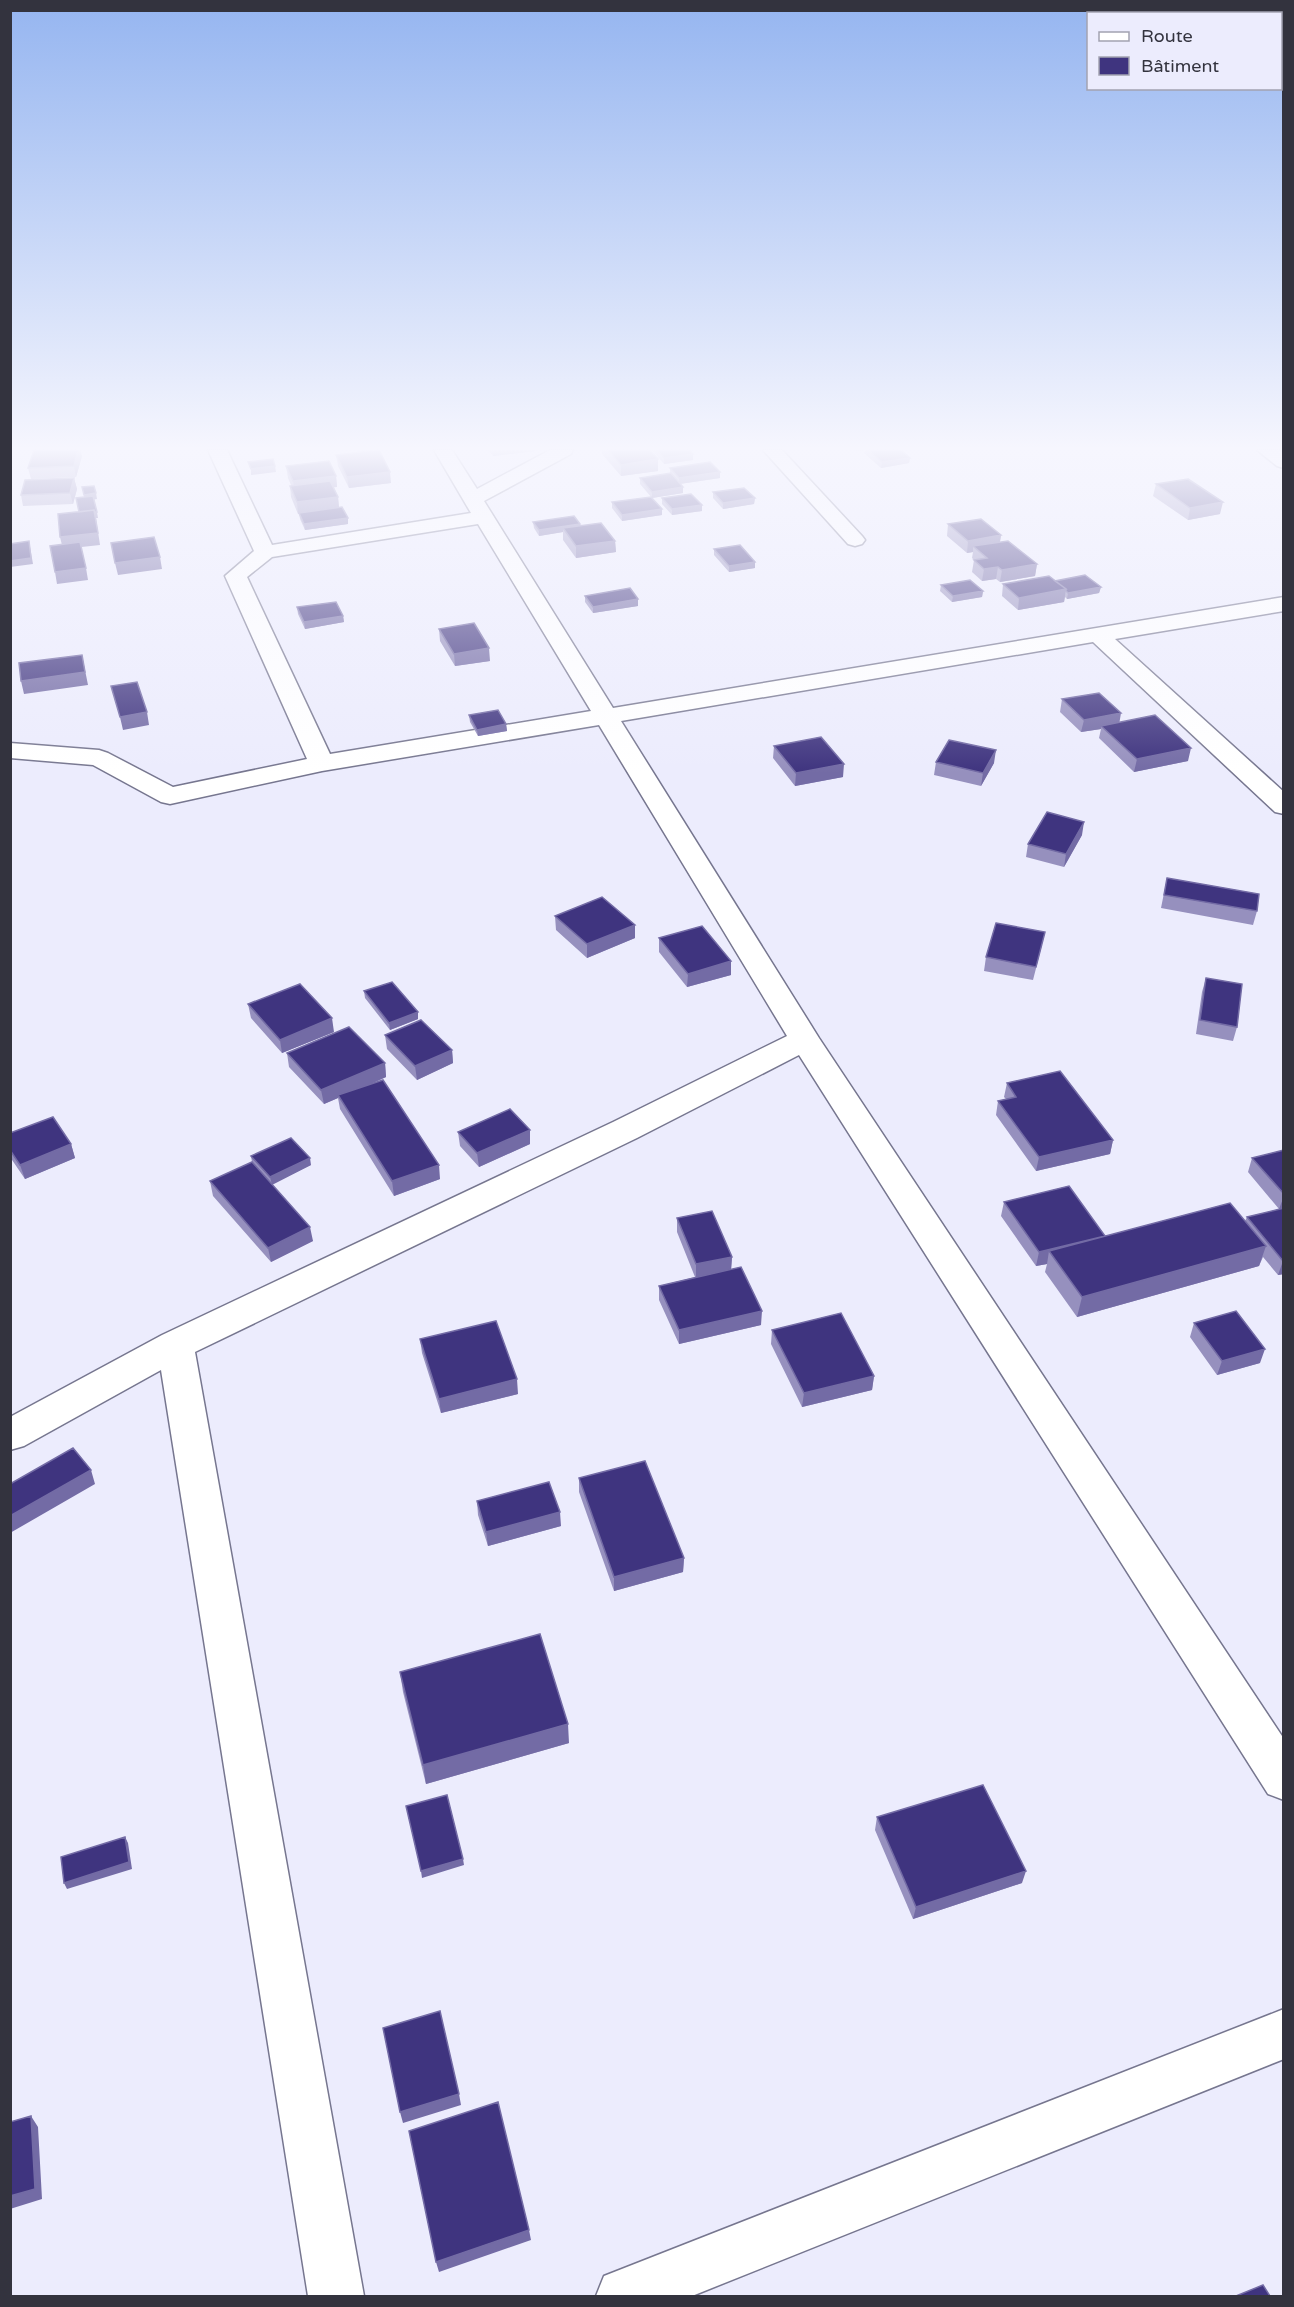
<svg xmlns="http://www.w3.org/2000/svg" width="1294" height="2307" font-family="'Varela Round',sans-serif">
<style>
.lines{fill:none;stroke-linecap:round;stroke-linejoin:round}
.minor-casing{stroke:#76768f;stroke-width:3}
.minor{fill:#fff;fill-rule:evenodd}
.wall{fill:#9690be}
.shaded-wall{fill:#736ba5}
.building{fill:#3f347f;stroke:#736ba5;stroke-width:1.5}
</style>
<rect width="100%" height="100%" fill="#ececfd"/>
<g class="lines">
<defs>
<path id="minor" d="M208 450H227L272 545 471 513 434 450H452L477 489 550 450H573L571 454 484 501 613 708 1284 597V611L1115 639 1284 792V814L1275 812 1093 642 621 721 819 1038 1284 1739V1800L1268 1794 799 1055 637 1138 195 1352 364 2296H308L161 1370 24 1446 10 1450V1417L162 1335 613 1122 787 1036 599 725 322 771 170 804 161 802 93 765 10 758V743L99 750 108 753 173 787 307 759 225 576 254 551ZM478 524 591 711 330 754 247 577 272 557Z
M763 450H782L862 536 865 540 862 544 855 546 848 544Z
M1257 450H1279L1284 453V468L1277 466Z
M1284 2009V2059L692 2296H596L604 2276Z"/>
</defs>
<use href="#minor" class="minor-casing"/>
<use href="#minor" class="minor"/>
</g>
<path class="wall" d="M488 450H535V451L493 456Z
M602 450H650L658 459V471L621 476 602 454Z
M652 450H689L693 454V460L664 464Z
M856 450H901L910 458 909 463 881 468 864 453 865 450 857 451Z
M336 455 391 483 349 488 338 466Z
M82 456 76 477 31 479 28 468Z
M286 466 336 476 337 487H334L338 497 339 508 348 518V524L305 530 300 519 299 513 298 514 291 497 290 486 291 485 288 478Z
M670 468 720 478 680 484 683 487V493L652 498 640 484V478L670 473Z
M74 478 77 489 73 504 23 506 21 495Z
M1156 484 1220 514 1188 520 1153 496Z
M713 492 755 498 754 504 723 509 713 498Z
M662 498 702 511 672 515 662 504Z
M612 502 662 515 622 521 612 508Z
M533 522 580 526 615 541 616 552 576 558 563 540V532L539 536 534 528Z
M948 524 1001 535 1000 542 1037 564 1035 576 1000 582 996 579 982 581 972 572 974 560 972 558 973 552 967 553 947 536Z
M714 549 755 562V568L729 572 714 555Z
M1055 581 1101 587 1099 593 1067 599 1065 597 1064 602 1018 610 1002 596 1003 584Z
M941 585 983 591 982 597 952 602 940 591Z
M585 596 638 599V606L593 613 585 602Z
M297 607 343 616 344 622 305 629 298 614Z
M439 629 490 661 455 666 440 641Z
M1062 699 1119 722 1188 761 1134 772 1099 738 1101 729 1081 732 1060 712Z
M469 715 506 724 507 731 478 736 470 722Z
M774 746 843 777 795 786 773 758Z
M936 762 994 763 981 786 934 775Z
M1082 835 1064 867 1026 857 1028 844Z
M1167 878 1257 911 1253 925 1161 908Z
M555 916 635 938 587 958 556 930Z
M659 938 731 961V975L687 987 659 952Z
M1042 945 1033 980 984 971 986 957Z
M1206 978 1237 1027 1233 1041 1196 1034 1202 992Z
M364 991 418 1012V1019L390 1030 365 998Z
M248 1004 334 1032 282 1053 251 1018Z
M385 1035 452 1050 453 1063 417 1080 387 1049Z
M287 1053 385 1063 386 1077 369 1085 440 1179 394 1196 340 1109 338 1098 324 1104 289 1067Z
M1007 1083 1113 1140 1110 1154 1036 1171 996 1115 998 1101 1006 1099 1004 1097Z
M458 1132 530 1144 479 1167 460 1146Z
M10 1133 71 1144 75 1158 25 1179 10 1157Z
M1284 1150V1274L1278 1275 1263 1257 1259 1266 1077 1317 1045 1272 1047 1264 1036 1266 1001 1216 1004 1202 1105 1236 1245 1221 1247 1217 1279 1209 1248 1172 1252 1158Z
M251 1156 311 1165 272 1184 313 1241 271 1262 213 1196 210 1181 252 1162Z
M677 1218 732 1257 731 1269 761 1325 679 1344 659 1300V1286L695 1277 677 1232Z
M1194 1323 1260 1363 1217 1375 1190 1337Z
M772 1330 874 1376 872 1390 802 1407 771 1344Z
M420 1339 518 1394 441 1413 422 1353Z
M579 1478 684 1558 683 1572 614 1591 579 1492Z
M477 1501 561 1526 488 1546 478 1515Z
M400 1672 569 1743 426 1784 403 1692Z
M877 1817 1022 1883 913 1919 875 1830Z"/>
<path class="shaded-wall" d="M78 450H80L82 456 76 477 74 466Z
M493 450H535V451L493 456Z
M693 454V460L664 464V458Z
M910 458 909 463 881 468 882 462Z
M658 459V471L621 476V465Z
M275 466 276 472 251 475V469Z
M390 472 391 483 349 488 347 477Z
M720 472V478L679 484V478Z
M336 476 337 487 295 492 293 481Z
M74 478 77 489 73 504 70 493Z
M683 487V493L652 498V492Z
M96 493 97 499 85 501 84 495Z
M338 497 339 508 298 514 297 502Z
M755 498 754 504 723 509V503Z
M1223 502 1220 514 1188 520 1190 508Z
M702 505V511L672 515V509Z
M662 509V515L622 521V515Z
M97 512 98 518H96L100 545 63 549 60 537 79 514Z
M348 518V524L305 530 304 524Z
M580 524V530L563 528V532L539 536V530Z
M1001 535 999 547 973 546V552L967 553 968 541Z
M29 541 33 564 10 567V561Z
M615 541 616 552 576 558V546Z
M160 557 162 569 118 575 115 563Z
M755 562V568L729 572V566Z
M1037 564 1035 576 1000 582 1002 570Z
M998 567 996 579 982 581 984 569Z
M86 568 88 580 57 584 55 572Z
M1101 587 1099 593 1067 599 1068 593Z
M1066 589 1064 602 1018 610 1019 598Z
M983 591 982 597 952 602 953 596Z
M638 599V606L593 613V607Z
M343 616 344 622 305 629 304 622Z
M489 648 490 661 455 666 454 654Z
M82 655 88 685 24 694 21 681Z
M147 712 149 725 123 730 120 717Z
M1121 713 1119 725 1101 726V729L1081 732 1084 720Z
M506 724 507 731 478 736 477 730Z
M1191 748 1188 761 1134 772 1137 759Z
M996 750 994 763 981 786 983 773Z
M844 764 843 777 795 786 796 773Z
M1084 822 1082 835 1064 867 1066 854Z
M635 925V938L587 958V944Z
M731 961V975L687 987 688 974Z
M418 1012V1019L390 1030 389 1023Z
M332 1018 334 1032 282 1053 280 1040Z
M452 1050 453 1063 417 1080 415 1066Z
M385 1063 386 1077 339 1098 338 1095V1098L324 1104 321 1090Z
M530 1130V1144L479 1167 477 1153Z
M1113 1140 1110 1154 1036 1171 1039 1157Z
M71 1144 75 1158 25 1179 20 1165Z
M310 1158 311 1165 272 1185 270 1177Z
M439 1165 440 1179 394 1196 392 1181Z
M1284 1196V1208L1279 1209Z
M310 1227 313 1241 271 1262 268 1248Z
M1105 1236 1049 1251 1047 1264 1036 1266 1039 1252Z
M1266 1246 1259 1266 1077 1317 1082 1297Z
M732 1257 731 1271 696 1278V1264Z
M1283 1261 1284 1274 1278 1275Z
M762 1311 761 1325 679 1344V1330Z
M1265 1349 1260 1363 1217 1375 1222 1361Z
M874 1376 872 1390 802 1407 804 1393Z
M517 1379 518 1394 441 1413 439 1399Z
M91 1470 95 1484 10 1533V1516Z
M560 1512 561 1526 488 1546 486 1532Z
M684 1558 683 1572 614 1591V1577Z
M568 1724 569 1743 426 1784 423 1765Z
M125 1837 128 1843 132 1869 67 1889 64 1883Z
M463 1859 464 1865 422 1878 421 1871Z
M1026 1871 1022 1883 913 1919 916 1907Z
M459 2094 461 2105 403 2123 400 2112Z
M31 2116 38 2127 42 2199 10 2209V2196Z
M529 2230 531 2240 439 2272 436 2262Z"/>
<path class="building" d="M34 450H78L74 466 28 468Z
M376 450H379L390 472 347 477 336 455Z
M608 450H650L658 459 621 465Z
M657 450H689L693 454 664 458Z
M868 450H901L910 458 882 462Z
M273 459 275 466 251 469 248 462Z
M329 461 336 476 293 481 286 466Z
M710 462 720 472 679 478 670 468Z
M671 473 683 487 652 492 640 478Z
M74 478 70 493 21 495 25 480Z
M1188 479 1223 502 1190 508 1156 484Z
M330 481 338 497 297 502 290 486Z
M94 486 96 493 84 495 82 487Z
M744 488 755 498 723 503 713 492Z
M691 494 702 505 672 509 662 498Z
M93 496 97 512H95L94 510 79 512 76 498Z
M651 497 662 509 622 515 612 502Z
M342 507 348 518 304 524 299 513Z
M94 510 98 533 60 537 58 514Z
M574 516 580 524 539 530 533 522Z
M981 519 1001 535 968 541 948 524Z
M601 523 615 541 576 546 563 528Z
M154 537 160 557 115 563 111 543Z
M29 541 31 558 10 561V544Z
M1008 541 1037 564 1002 570 998 567 984 569 974 560 987 558 973 546Z
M80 542 86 568 55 572 50 546Z
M740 545 755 562 729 566 714 549Z
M1085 575 1101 587 1068 593 1066 591V589L1055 581Z
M1049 576 1066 589 1019 598 1003 584Z
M970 580 983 591 953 596 941 585Z
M630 588 638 599 593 607 585 596Z
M336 602 343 616 304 622 297 607Z
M474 623 489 648 454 654 439 629Z
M82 655 85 672 21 681 19 663Z
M137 682 147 712 120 717 111 686Z
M1099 693 1121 713 1084 720 1062 699Z
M498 710 506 724 477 730 469 715Z
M1155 715 1191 748 1137 759 1101 726Z
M821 737 844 764 796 773 774 746Z
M949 740 996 750 983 773 936 762Z
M1047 812 1084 822 1066 854 1028 844Z
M1167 878 1259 894 1257 911 1164 895Z
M602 897 635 925 587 944 555 916Z
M996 923 1045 932 1036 967 986 957Z
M702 926 731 961 688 974 659 938Z
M1206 978 1242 984 1237 1027 1200 1020Z
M392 982 418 1012 389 1023 364 991Z
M300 984 332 1018 280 1040 248 1004Z
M421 1020 452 1050 415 1066 385 1035Z
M349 1027 385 1063 321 1090 287 1053Z
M1060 1071 1113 1140 1039 1157 998 1101 1016 1097 1007 1083Z
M383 1080 439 1165 392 1181 338 1095Z
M510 1109 530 1130 477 1153 458 1132Z
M53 1117 71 1144 20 1165 10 1150V1133Z
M291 1138 310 1158 270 1177 251 1156Z
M1284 1150V1194L1252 1158Z
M252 1162 310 1227 268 1248 210 1181Z
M1069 1186 1105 1236 1039 1252 1004 1202Z
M1230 1203 1266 1246 1082 1297 1049 1251Z
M1284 1208V1261H1283L1247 1217Z
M712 1211 732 1257 696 1264 677 1218Z
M741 1267 762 1311 679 1330 659 1286Z
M1236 1311 1265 1349 1222 1361 1194 1323Z
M841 1313 874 1376 804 1393 772 1330Z
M496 1321 517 1379 439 1399 420 1339Z
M73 1448 91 1470 10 1516V1484Z
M645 1461 684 1558 614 1577 579 1478Z
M549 1482 560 1512 486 1532 477 1501Z
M540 1634 568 1724 423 1765 400 1672Z
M983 1785 1026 1871 916 1907 877 1817Z
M447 1795 463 1859 421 1871 406 1806Z
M125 1837 129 1862 64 1883 61 1857Z
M440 2011 459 2094 400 2112 383 2028Z
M498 2102 529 2230 436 2262 409 2131Z
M31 2116 35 2189 10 2196V2122Z
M1263 2285 1270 2296H1236Z"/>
<linearGradient id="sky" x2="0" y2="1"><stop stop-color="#95b5f0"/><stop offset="0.58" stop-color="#f6f6fe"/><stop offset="1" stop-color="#f6f6fe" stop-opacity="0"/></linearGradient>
<rect width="1294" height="773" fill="url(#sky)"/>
<rect width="1294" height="2307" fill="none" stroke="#33333e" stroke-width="24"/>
<rect x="1087" y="12" width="195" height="78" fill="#ececfd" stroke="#a2a2b1" stroke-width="1.5"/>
<rect x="1099" y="32" width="30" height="9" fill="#ffffff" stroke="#a2a2b1" stroke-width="1.5"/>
<text x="1141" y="42" font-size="18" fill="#33333e">Route</text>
<rect x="1099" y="57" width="30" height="18" fill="#3f347f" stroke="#a2a2b1" stroke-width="1.5"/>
<text x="1141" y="72" font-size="18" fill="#33333e">Bâtiment</text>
</svg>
